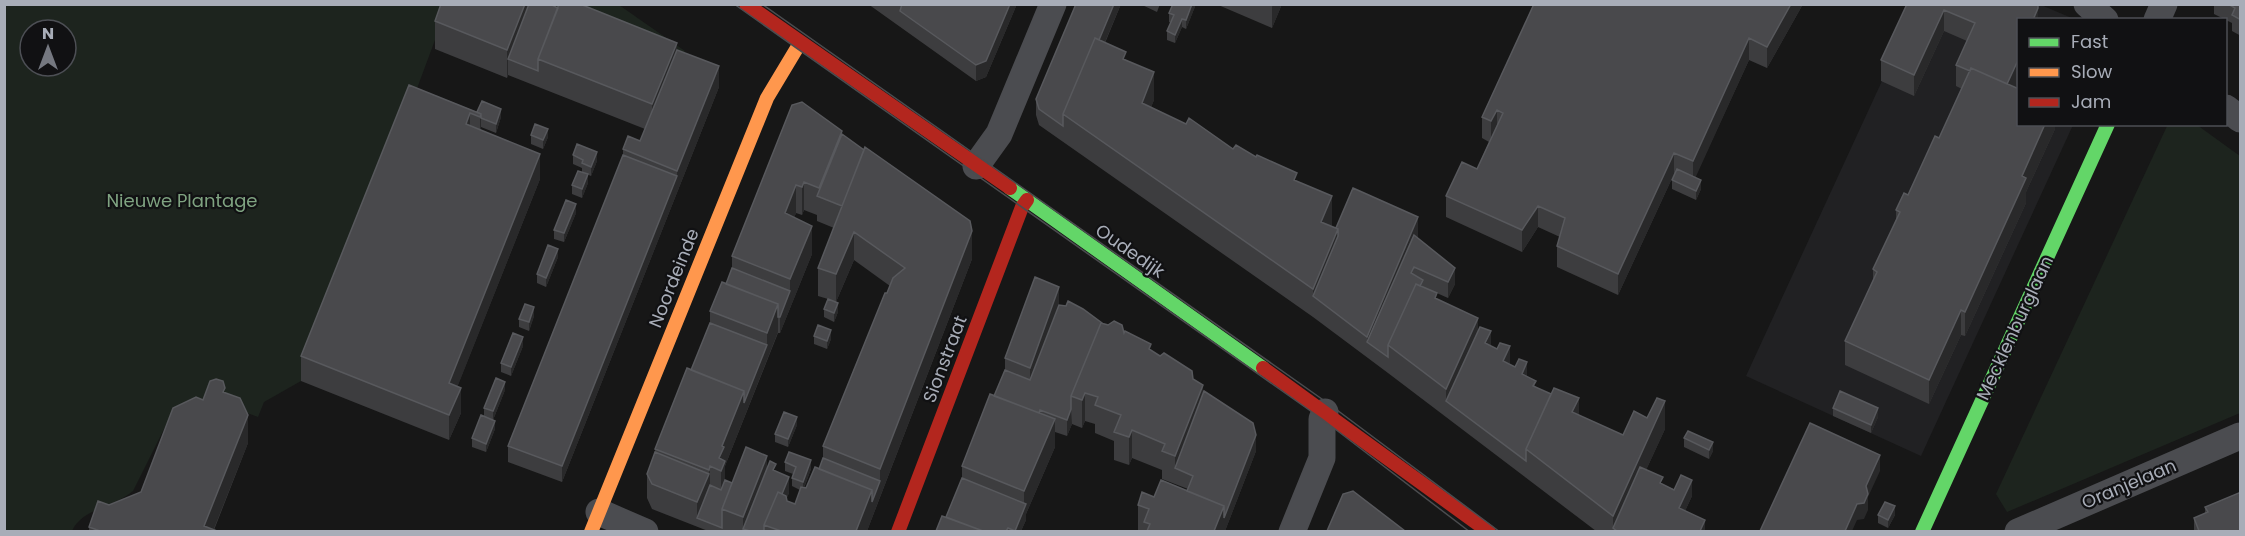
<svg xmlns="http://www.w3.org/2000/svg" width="2245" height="536" font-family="Poppins,sans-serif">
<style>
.built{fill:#212123}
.green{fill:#1d241e;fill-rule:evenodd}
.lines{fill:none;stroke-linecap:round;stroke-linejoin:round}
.street{stroke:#4b4c50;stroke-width:27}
.fast{stroke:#63d668;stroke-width:14}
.slow{stroke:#ff974d;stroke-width:14}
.jam{stroke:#b3261e;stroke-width:14}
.tram{stroke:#4b4c4f;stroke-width:1.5}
.wall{fill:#3d3d3f;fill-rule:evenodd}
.shaded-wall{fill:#29292a}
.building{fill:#49494c;stroke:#58595d;stroke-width:1.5}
.labels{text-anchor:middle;stroke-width:4.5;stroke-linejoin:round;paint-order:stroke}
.park-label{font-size:18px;fill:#7fa381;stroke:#111113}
.street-label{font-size:18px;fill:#a8adb8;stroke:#111113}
</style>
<rect width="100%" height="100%" fill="#171717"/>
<path class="built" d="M1917 5H2041L2074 19 2018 20V124L2073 125 1921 456 1746 376Z"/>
<path class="green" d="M4 5H448L409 110 301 381 264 402 258 417 210 399 167 423 133 491C115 507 82 508 72 531H5ZM30 30H66V66H30Z
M551 5H619L685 51 681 58Z
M2168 124 2197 125 2240 156V413L2007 512 1996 494Z"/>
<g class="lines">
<path class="street" d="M2087 4 2105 20
M2157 20 2164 4
M2226 108 2240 119
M976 166 999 134 1053 4
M599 512 645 532
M1292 532 1322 458V419L1325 412
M2018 532 2240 436"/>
<path class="fast" d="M1010 188 1263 368
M1922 532 2108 124"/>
<path class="slow" d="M591 532 767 98 800 43"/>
<path class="jam" d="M746 4 1010 188
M1263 368 1489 532
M898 532 1022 207 1027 200"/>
<path class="tram" d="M734 4 1322 419 1470 532
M762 4 1329 404 1500 532"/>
</g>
<path class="wall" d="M868 4H1017L986 77 976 81Z
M1121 4 1105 43 1126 60 1154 100 1151 107 1297 181 1332 224 1331 226 1336 228 1418 239 1455 284 1448 298 1423 287 1437 299 1478 330 1491 346 1510 362 1509 364 1527 376 1536 387 1579 415 1623 435 1665 429 1646 470 1663 485 1692 496 1685 511 1705 531H1596L1388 373 1313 317 1039 125 1036 115V99Z
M1140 4H1160L1157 12Z
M1196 4 1186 29 1182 27 1175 43 1167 40V31L1171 23 1169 22V13Z
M1216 4H1282L1272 28Z
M1534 4H1803L1767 68 1749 60 1695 177 1701 189 1696 200 1672 189V180L1674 174 1618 295 1557 267V246L1560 237 1538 227 1522 252 1446 217V196L1477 169 1489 142 1482 138V117Z
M1907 4 2038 20H2019V79L2015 87 2045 124H2055V129L2026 192V203L1965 336 1961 335 1929 404 1845 365V341L1873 280V269L1896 222V210L1908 195 1939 138 1962 89 1956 86V65L1967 41 1944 31 1914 96 1881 81V60Z
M2214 4H2241V36L2232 31V23L2214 14Z
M435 21 677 50 719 87 562 482 508 462V446L623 155V149L640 141 645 129 508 75 507 78 435 49Z
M409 85 477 112 501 117 496 133 481 127V130L540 179 457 387 461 413 449 440 301 381V356Z
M842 134 972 259 867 531H708L652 509 647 498V474L655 452V449L691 370 710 323V311L726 284 732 268V256ZM804 210 817 215V221L834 228 818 268V296L828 299 824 309V317L834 322 838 312 836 302 854 260 890 286 823 446V458L819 469 806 488H804L811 469 785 462V471L793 474 792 478V486L800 490 795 504 787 501 786 499 789 493 776 472 767 469 732 483 725 480V466L778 333H780L812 254 794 218 796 213 802 215Z
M531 135 548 137 543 149 531 144Z
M573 155 597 161 591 176 582 172V168L573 164Z
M588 183 582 198 572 194V185Z
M576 213 564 242 554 239V230Z
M558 257 546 287 537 283V274Z
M1059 305 1102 323 1124 333 1193 379 1203 395 1256 451 1225 531H1138V505L1154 497 1187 491 1188 489 1162 479V470L1132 458 1129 465 1114 460V441L1095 433V424L1085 421 1082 428 1072 424 1067 436 1055 432V447L1026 514V520L1021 531H936L946 517 962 478V466L994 396 1005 370V358Z
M534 316 529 331 519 327V319Z
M814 336 831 339 827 349 814 344Z
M523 346 511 376 501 372V363Z
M505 390 493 420 495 429 486 452 472 447V438L484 416V408Z
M225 392 248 443 214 530 217 531H89V527L109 505 141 492Z
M1833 408 1878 417 1871 433 1833 416Z
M797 425 788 447 775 442V434Z
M1684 438 1713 451 1709 459 1684 447Z
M2205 507 2241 531H2194V518L2205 513Z
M1878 515H1895L1888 528 1878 523Z"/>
<path class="shaded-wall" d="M525 4H532L508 59V75L507 78V50Z
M1010 4H1017L986 77 976 81V65Z
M1114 4H1121L1072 120 1067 117Z
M1192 4H1196L1186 29V20Z
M1273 4H1282L1272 28V7Z
M1791 4H1803L1767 68V47Z
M2038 8V20H2033Z
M1944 10V31L1914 96V75Z
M1182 19V27L1175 43V35Z
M1749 38V60L1693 183V161Z
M677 43V71L652 132V104Z
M2019 58V79L2006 108V87Z
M719 66V87L562 482V466L677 176V171Z
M1154 72V100L1142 131V103Z
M501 109V117L496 133V124Z
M1497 110V131L1491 142V121Z
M470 113V138L466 124Z
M481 114V138L480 142V117Z
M2045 124H2055V129L2026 192V203L1965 336V312L2022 176Z
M548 129V137L543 149V140Z
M842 131V159L819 197V188Z
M597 152V161L591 176V167Z
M1674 153V174L1618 295V274Z
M540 154V179L449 408V383Z
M588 174V183L582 198V189Z
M1701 180V189L1696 200V191Z
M804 182V210L802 215V187Z
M796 185V213L785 241V213Z
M1332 196V224L1321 250V222Z
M576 204V213L564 242V233Z
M1538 206V227L1522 252V230Z
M1418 217V239L1367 342V337Z
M812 226V254L780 333V317L790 291V279Z
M1338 229V257L1313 296V317V289Z
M972 231V259L880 497 867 531H856L872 490 880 481V469Z
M854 232V260L836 302V274Z
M558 249V257L546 287V278Z
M1455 268V284L1448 298V282Z
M1059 287V315L1030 396V368Z
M838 303V312L834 322V313Z
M778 304V332L725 466V489L721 499V471L719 458 722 446 744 391 767 345V333Z
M534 307V316L529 331V322Z
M1961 310V335L1929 404V380Z
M1478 318V346L1446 401V417V389Z
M831 330V339L827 349V341Z
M1491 331V347L1485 343Z
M523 337V346L511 376V367Z
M1510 346V362L1503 377V361Z
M1527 362V378L1522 374Z
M505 382V390L493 420V411Z
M1203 385V413L1175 468V456Z
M461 388V413L449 440V415Z
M1085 393V421L1082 428V400Z
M1579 398V426L1572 412Z
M1665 401V429L1618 531 1613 528V516Z
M1878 408V417L1871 433V425Z
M1071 409 1072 424 1067 436V420Z
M248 415V443L213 531 204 526Z
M797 417V425L788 447V439Z
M1055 419V447L1026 514V520L1021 531H1015L1024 510V491Z
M495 421V429L486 452V444Z
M1132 430V458L1129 465V437Z
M1256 435V451L1225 531H1214L1224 506Z
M1713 442V451L1709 459V450Z
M1880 455V471L1868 497V510L1864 519 1857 520 1852 531H1845Z
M767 456V484L743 529V531V517Z
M811 460V469L803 490V482Z
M710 466V494L697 518V502L709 474Z
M789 477V493L774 529 768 526Z
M1692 480V496L1679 524V508Z
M1895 506V515L1888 528V520Z
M1705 520V531H1700Z"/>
<path class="building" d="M441 4H525L507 50 435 21Z
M529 4H550L558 8 538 59V71L508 59Z
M559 4H580L677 43 652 104 538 59Z
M902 4H1010L986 61 976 65 900 11Z
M1076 4H1114L1099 40 1095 38 1063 114V126L1039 109 1036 99Z
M1173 4H1192L1186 20 1182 19 1175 35 1167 31 1174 15 1169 13Z
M1534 4H1791L1767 47 1749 38 1693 161 1674 153 1618 274 1557 246 1565 218 1538 206 1522 230 1446 196 1462 162 1477 169 1503 113 1497 110 1491 121 1482 117Z
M1907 4H2038V8L2033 20H2019V58L2007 84 1971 68 1970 71 1956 65 1975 23 1944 10 1914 75 1881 60Z
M2228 4H2241V20L2232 15 2235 8Z
M1095 38 1126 52 1123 59 1154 72 1142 103 1186 124 1189 118 1233 149 1236 145 1256 157 1257 155 1297 173 1294 180 1332 196 1321 222 1338 229 1313 289 1063 114Z
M677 50 719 66 677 171 623 149 628 136 640 141Z
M1971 68 2019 89V124H2045L2022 176 2026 178 1965 312 1961 310 1929 380 1845 341 1877 272 1873 269 1900 212 1896 210 1904 193 1908 195 1935 136 1939 138Z
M409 85 481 114 480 117 470 113 466 124 540 154 449 383 461 388 449 415 301 356Z
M482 101 501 109 496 124 481 118V114L477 112Z
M802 102 842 131 819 188 804 182 802 187 796 185 785 213 812 226 790 279 732 256 792 105Z
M535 124 548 129 543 140 531 135Z
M842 134 864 150 842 206 817 196Z
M577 144 597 152 591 167 582 163 583 160 573 155Z
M865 147 970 221 972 231 880 469 823 446 885 293H887L893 278 905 268 854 232 836 274 818 268Z
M623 155 677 176 562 466 508 446Z
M1677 169 1701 180 1696 191 1672 180Z
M578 171 588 174 582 189 572 185Z
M1353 188 1418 217 1367 337 1313 296 1338 236V229L1336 228Z
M566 200 576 204 564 233 554 230Z
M1414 235 1455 268 1448 282 1414 267 1411 273 1423 280 1420 286 1416 284 1388 345V357L1367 342Z
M548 245 558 249 546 278 537 274Z
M732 268 790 291 780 317H778V304L726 284Z
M1035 277 1059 287 1030 368 1005 358Z
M722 282 778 304 767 333 710 311Z
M1416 284 1437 293 1435 298 1478 318 1446 389 1388 345Z
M828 299 838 303 834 313 824 309Z
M1068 301 1083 309 1102 323H1101L1071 396V409L1067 420 1040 410 1039 413 994 396 1005 370 1030 380 1059 305 1066 306Z
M525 304 534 307 529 322 519 319Z
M1114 321 1122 325 1124 333 1125 331 1151 344 1149 349 1160 356 1164 353 1192 371 1193 379 1203 385 1175 456 1162 451 1165 444 1132 430 1129 437 1114 432 1121 415 1095 405 1098 397 1085 393 1082 400 1071 396 1101 323 1108 325Z
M710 323 767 345 744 403V391L691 370Z
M818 325 831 330 827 341 814 336Z
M1480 327 1491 331 1485 343 1497 349 1500 343 1510 346 1503 361 1515 367 1519 359 1527 362 1522 374 1536 381 1533 386 1551 394 1526 449V461L1446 401Z
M513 333 523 337 511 367 501 363Z
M687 368 744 391 722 446 724 447 719 458 725 461 721 471 710 466 709 470 655 449Z
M496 378 505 382 493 411 484 408Z
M216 379 223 381 225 388 223 392 240 398 248 415 204 526 217 531H100L89 527 98 501 109 505 141 492 173 408 196 397 203 400 210 381Z
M1554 388 1579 398 1572 412 1623 435 1634 411 1647 418 1657 398 1665 401 1613 516 1526 449Z
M1204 391 1253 423 1256 435 1224 518V506L1187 491 1193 476 1175 468Z
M1840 391 1878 408 1871 425 1833 408Z
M990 394 1055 419 1024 491 962 466Z
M784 412 797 417 788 439 775 434Z
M481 415 495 421 486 444 472 438Z
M1810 423 1880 455 1866 486 1868 494 1864 503 1857 504 1845 531H1760Z
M1688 431 1713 442 1709 450 1684 438Z
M746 447 767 456 743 517 722 509Z
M655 452 709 474 697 502 652 484 647 474Z
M789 452 811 460 803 482 792 478 796 467 785 462Z
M823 458 880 481 872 502V490L819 469Z
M770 461 776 464 773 470 789 477 782 494 778 492 764 525V531H750L743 529Z
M815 467 872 490 856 531H781L764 525 778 492 786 496 787 501 795 504 801 487 806 488Z
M1640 467 1663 477 1660 483 1674 490 1681 475 1692 480 1679 508 1705 520 1700 531H1617L1613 528Z
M962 478 1026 504 1015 531 1008 528 1006 531H983L946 517Z
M725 480 732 483 722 509V528L697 518 710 485 721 490Z
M1161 480 1224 506 1214 531H1147L1150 524 1144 522 1149 509 1138 505 1142 492 1154 497Z
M1353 491 1405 531H1327L1343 494Z
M2241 492V531H2199L2194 518 2208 512 2205 507Z
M1885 502 1895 506 1888 520 1878 515Z
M942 516 983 531H936Z"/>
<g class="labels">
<g class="park-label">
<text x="182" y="207">Nieuwe Plantage</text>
</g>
<g class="street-label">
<text transform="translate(1130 251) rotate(35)" y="6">Oudedijk</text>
<text transform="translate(674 278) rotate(-68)" y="6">Noordeinde</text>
<text transform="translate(2015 328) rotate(-65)" y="6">Mecklenburglaan</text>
<text transform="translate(945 359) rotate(-69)" y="6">Sionstraat</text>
<text transform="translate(2129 484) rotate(-23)" y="6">Oranjelaan</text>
</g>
</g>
<rect width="2245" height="536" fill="none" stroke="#a8adb8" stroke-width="12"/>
<rect x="2017" y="18" width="210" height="108" fill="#111113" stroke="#4d4f55" stroke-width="1.5"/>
<rect x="2029" y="38" width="30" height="9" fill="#63d668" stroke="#4d4f55" stroke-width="1.5"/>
<text x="2071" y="48" font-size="18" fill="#a8adb8">Fast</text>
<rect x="2029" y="68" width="30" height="9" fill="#ff974d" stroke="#4d4f55" stroke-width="1.5"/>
<text x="2071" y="78" font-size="18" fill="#a8adb8">Slow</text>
<rect x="2029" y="98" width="30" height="9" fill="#b3261e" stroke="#4d4f55" stroke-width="1.5"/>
<text x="2071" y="108" font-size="18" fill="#a8adb8">Jam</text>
<g transform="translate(48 48)"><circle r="28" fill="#111113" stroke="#4d4f55" stroke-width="1.5"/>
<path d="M0-4.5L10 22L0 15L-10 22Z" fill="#757880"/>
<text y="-9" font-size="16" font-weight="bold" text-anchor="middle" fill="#a8adb8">N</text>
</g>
</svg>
